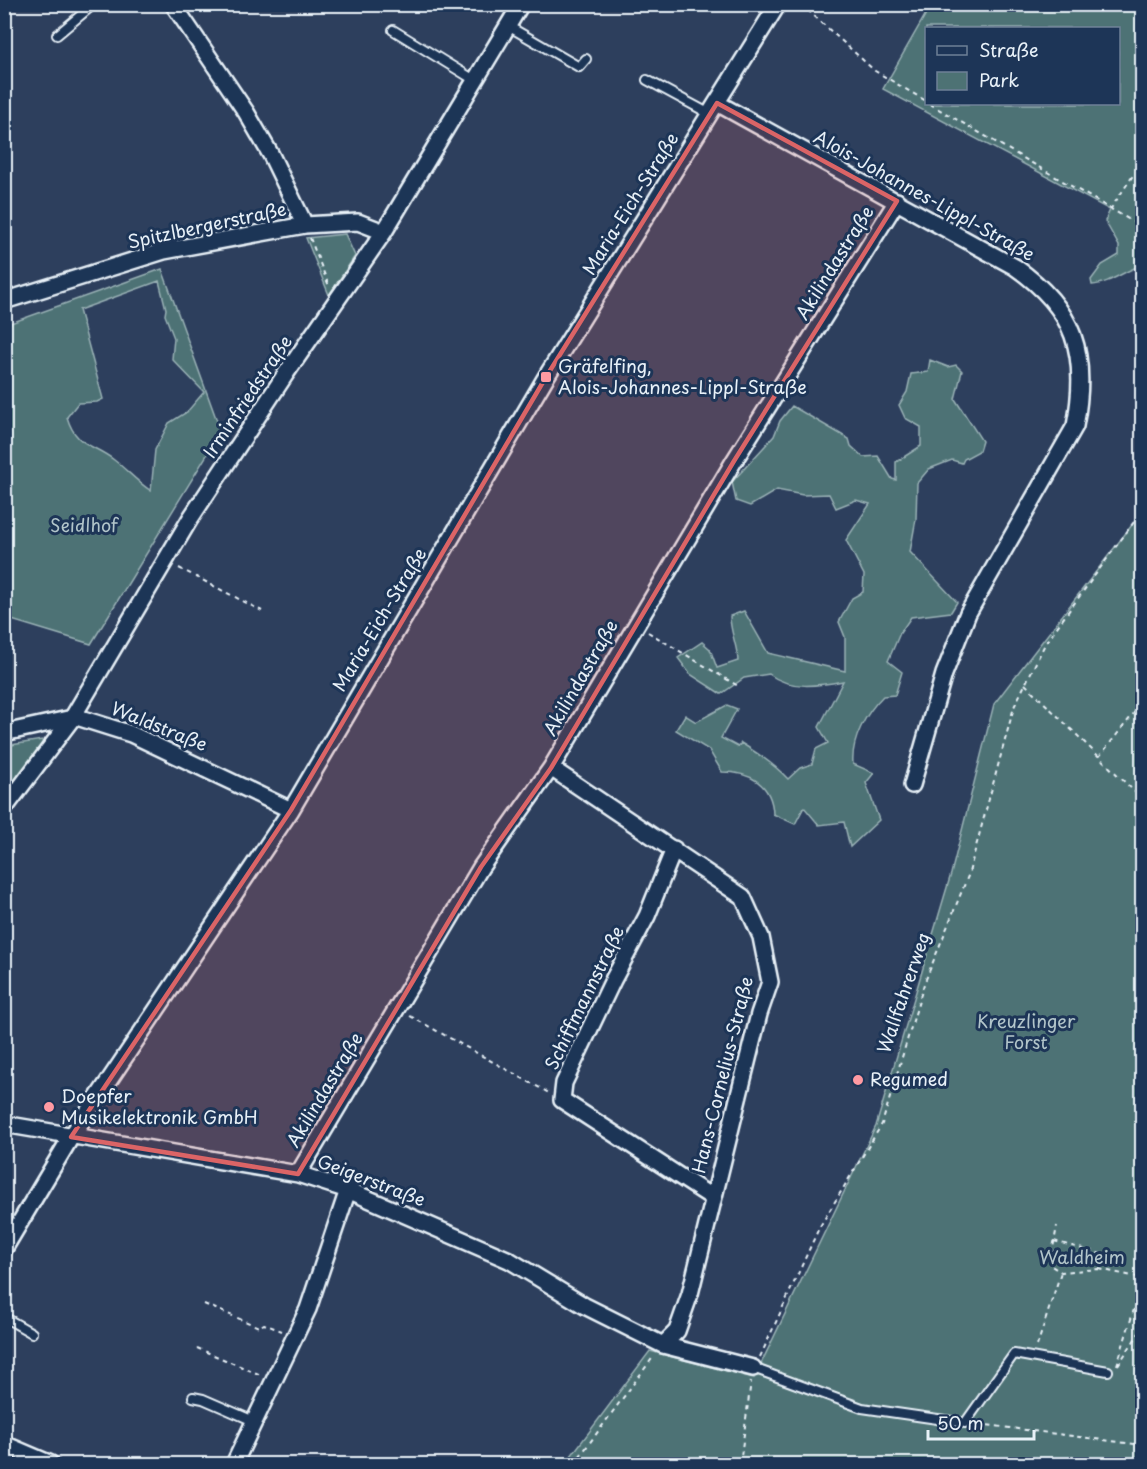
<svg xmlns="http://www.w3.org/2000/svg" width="1147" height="1469" font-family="'Playpen Sans',sans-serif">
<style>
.green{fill:#4d7274;stroke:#9ab2b6;stroke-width:1.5;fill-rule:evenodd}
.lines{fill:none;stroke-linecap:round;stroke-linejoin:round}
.lane-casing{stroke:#e8f1f8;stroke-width:12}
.street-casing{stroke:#e8f1f8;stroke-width:20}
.path{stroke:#e8f1f8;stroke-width:2;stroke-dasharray:4.5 4.5;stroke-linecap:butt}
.lane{stroke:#1d3557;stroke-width:8}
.street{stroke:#1d3557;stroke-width:15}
.marked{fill:#db6466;fill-opacity:0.2;stroke:#db6466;stroke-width:4.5;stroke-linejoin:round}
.poi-dot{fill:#ff9aa2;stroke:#1d3557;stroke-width:2}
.labels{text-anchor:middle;stroke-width:6;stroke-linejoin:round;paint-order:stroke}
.street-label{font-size:18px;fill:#e8f1f8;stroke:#1d3557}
.poi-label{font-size:18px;fill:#e8f1f8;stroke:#1d3557;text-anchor:start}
.park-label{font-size:18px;fill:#b2c5ca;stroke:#1d3557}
</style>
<rect width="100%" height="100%" fill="#2d3f5d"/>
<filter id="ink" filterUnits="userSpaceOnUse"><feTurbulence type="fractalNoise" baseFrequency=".0167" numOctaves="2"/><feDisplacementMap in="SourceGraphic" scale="12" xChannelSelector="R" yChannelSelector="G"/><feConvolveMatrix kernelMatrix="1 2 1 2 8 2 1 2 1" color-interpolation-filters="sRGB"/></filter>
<g filter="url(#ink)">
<path class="green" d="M931 5H1142V265C1126 270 1109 284 1092 285L1091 280 1102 265 1119 255V246L1105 221 1110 210 883 89ZM1118 28V104H926V28Z
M345 234 355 256 329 295 306 238Z
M162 269 221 432 91 644 5 618V325ZM159 281 166 309 165 315 174 338 172 359 204 392 187 412 169 423 155 450 151 491C136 481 127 470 114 460 92 443 76 447 67 417L78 403 97 402 103 399 79 310Z
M930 360 948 367 956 365 962 371 955 399 982 441 979 451 964 459 962 463 952 460 929 469 917 483 916 519 910 552 957 602 951 612 911 617 900 633 888 661 902 672 895 695 883 696C866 713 851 739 853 764L874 773 866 783 879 820 850 847 844 822 819 825 804 807 795 824 773 814C772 783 749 772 722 772L709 750 676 730 685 715 696 722 727 705 737 709 721 738 738 747 741 743C759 754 774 764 788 779L800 768 812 764 816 749 828 743 819 727 843 681C818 686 790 690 769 674L744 678 721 694 690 674 678 658 702 642 710 649 717 668 738 661C737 644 730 632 730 616L744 611 768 653 845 671V637L839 622 852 598 863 592 864 575 846 540 870 504 856 500 836 508 829 494 803 495 777 490 750 506 736 501 732 482 774 436 780 421 792 406 849 439 851 446 863 457 878 456 892 479 896 480V462L921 446V427L905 418 899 405 907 392 911 374 928 372Z
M1142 512V1464H565L650 1351 754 1378 876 1126 951 874 994 704Z
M42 740 43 745 14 781 5 773V746Z"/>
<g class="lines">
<defs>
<path id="lane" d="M508 26 579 67 586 59
M393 30 476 81
M57 35 94 4
M647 80 710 114
M4 1317 32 1333
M753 1368 862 1408 965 1423 1014 1354 1108 1371
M193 1397 203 1399 256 1422"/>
<path id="street" d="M173 4 246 112 271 155 305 225
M717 103 1015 267C1075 309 1089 354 1075 426L968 613 944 674 912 785
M4 301 164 251 305 225 358 222 384 232
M4 733 77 717 131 734 291 810
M551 768 743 897 761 937 770 982 759 1014 690 1294 677 1331 663 1345
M4 809 71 720 190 519 287 372 384 232 521 4
M674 849 647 916 613 980 564 1083 562 1100 713 1198
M4 1124 298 1174 348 1190 509 1260 585 1306 663 1345 753 1368
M298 1174 481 867 551 768 734 461 897 201
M4 1249 71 1137 291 810 546 377 778 4
M4 1444 51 1464
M234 1464 308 1309 348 1190"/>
</defs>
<use href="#lane" class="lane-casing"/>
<use href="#street" class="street-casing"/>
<path class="path" d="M801 4 875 71 926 101
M930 104 1142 227
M1110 210 1134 174 1142 172
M310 238 329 286
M179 568 262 611
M648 632 738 686
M1025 684 1142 799
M1099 757 1142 703
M410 1016 549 1093
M1054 1241 1101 1254 1099 1269 1061 1272 1050 1265 1057 1226
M1099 1269 1142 1278
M204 1304 259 1327 264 1324 282 1331
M1037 1346 1061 1272
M197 1348 261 1375
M760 1357 819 1228 882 1124 924 984 968 876 1014 707 1046 642 1142 511
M1117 1365 1142 1283
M1118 1365 1139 1333H1142
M979 1424 1142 1445
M574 1464 654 1356
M740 1464 751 1381"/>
<use href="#lane" class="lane"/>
<use href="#street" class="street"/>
</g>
</g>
<path class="marked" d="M717 103 897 201 734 461 551 768 481 867 298 1174 71 1137 291 810 546 377Z"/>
<g class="poi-dot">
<rect x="540" y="371" width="12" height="12" rx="3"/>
<circle cx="858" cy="1080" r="6"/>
<circle cx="49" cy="1107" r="6"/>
</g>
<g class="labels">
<g class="street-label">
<text transform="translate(924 196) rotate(29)" y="6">Alois-Johannes-Lippl-Straße</text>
<text transform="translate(631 204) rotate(-58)" y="6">Maria-Eich-Straße</text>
<text transform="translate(207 226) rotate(-12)" y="6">Spitzlbergerstraße</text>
<text transform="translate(835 263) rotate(-58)" y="6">Akilindastraße</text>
<text transform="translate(248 397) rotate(-56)" y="6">Irminfriedstraße</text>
<text transform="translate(380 620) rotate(-59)" y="6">Maria-Eich-Straße</text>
<text transform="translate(581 678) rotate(-60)" y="6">Akilindastraße</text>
<text transform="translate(159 727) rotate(22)" y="6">Waldstraße</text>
<text transform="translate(904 993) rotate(-71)" y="6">Wallfahrerweg</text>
<text transform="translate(585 998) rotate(-64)" y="6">Schiffmannstraße</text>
<text transform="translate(723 1075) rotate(-76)" y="6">Hans-Cornelius-Straße</text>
<text transform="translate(325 1090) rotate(-59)" y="6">Akilindastraße</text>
<text transform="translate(371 1181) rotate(21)" y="6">Geigerstraße</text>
</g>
<g class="poi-label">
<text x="558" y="373">Gräfelfing,<tspan x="558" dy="21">Alois-Johannes-Lippl-Straße</tspan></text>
<text x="870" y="1086">Regumed</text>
<text x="61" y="1103">Doepfer<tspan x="61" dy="21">Musikelektronik GmbH</tspan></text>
</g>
<g class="park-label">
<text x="84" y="532">Seidlhof</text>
<text x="1026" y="1028">Kreuzlinger<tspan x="1026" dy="21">Forst</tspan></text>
<text x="1082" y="1264">Waldheim</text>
</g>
</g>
<rect width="1147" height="1469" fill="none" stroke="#1d3557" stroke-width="24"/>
<rect x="12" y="12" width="1123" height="1445" fill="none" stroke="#e8f1f8" stroke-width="2" filter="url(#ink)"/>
<rect x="925" y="27" width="195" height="78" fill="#1d3557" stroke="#6e8097" stroke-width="1.5"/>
<rect x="937" y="46" width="30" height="9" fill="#1d3557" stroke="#6e8097" stroke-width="1.5"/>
<text x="979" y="57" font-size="18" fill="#e8f1f8">Straße</text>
<rect x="937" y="72" width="30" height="18" fill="#4d7274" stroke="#6e8097" stroke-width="1.5"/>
<text x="979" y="87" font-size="18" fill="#e8f1f8">Park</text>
<path d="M928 1430v9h106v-9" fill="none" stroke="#e8f1f8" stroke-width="3"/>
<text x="937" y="1430" font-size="18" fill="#e8f1f8" stroke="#1d3557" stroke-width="4.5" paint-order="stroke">50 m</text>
</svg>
